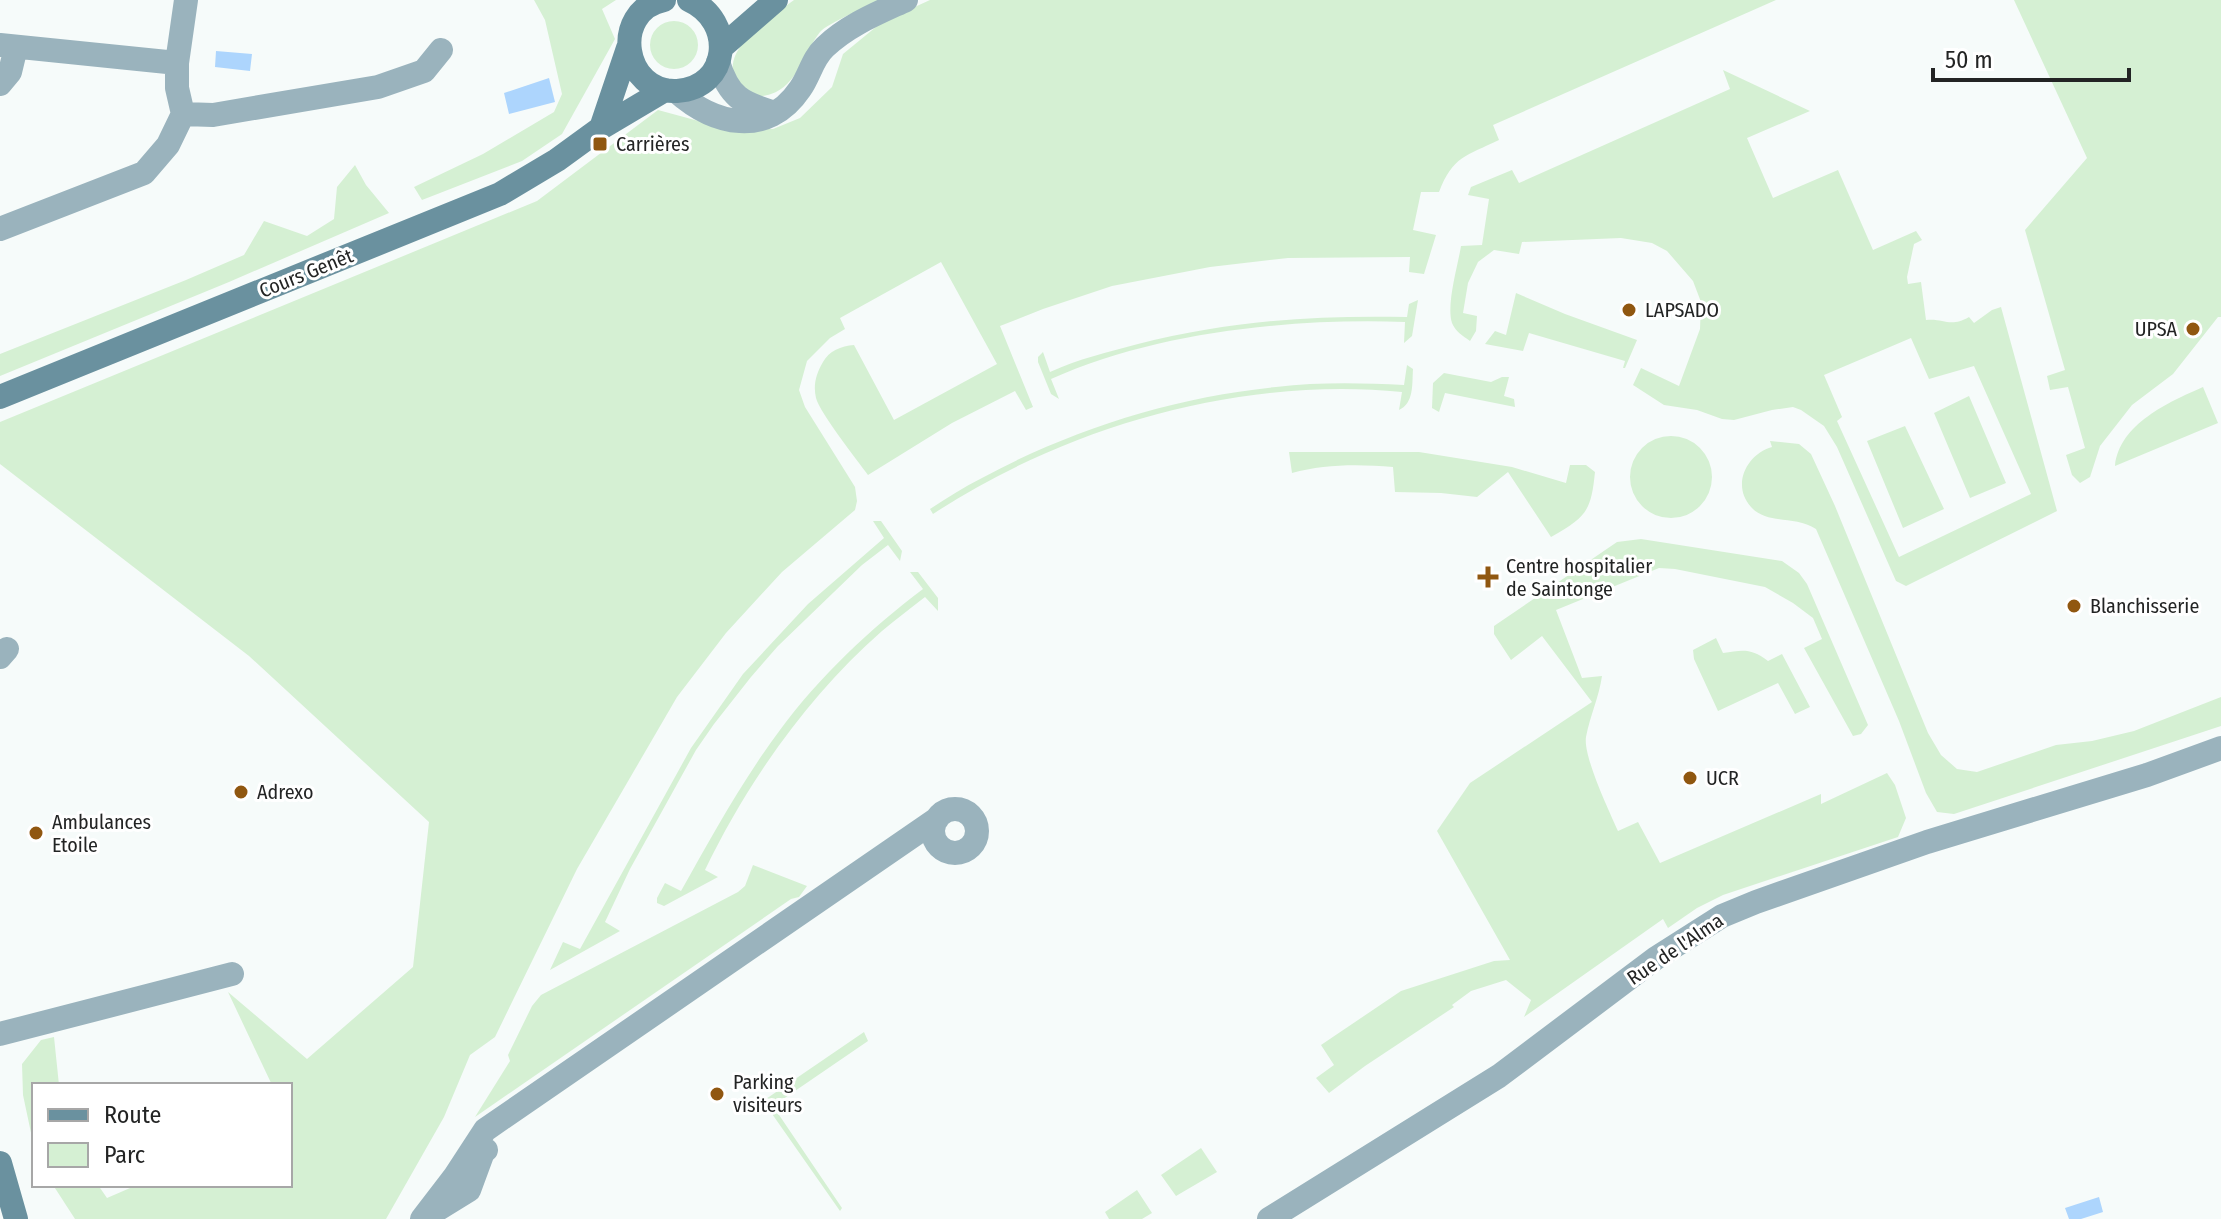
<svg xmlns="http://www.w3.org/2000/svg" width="2221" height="1219" font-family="'Fira Sans Condensed',sans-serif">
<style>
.green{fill:#d5f0d3;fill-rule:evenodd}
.water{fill:#add5fd}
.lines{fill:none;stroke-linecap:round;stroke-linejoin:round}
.street{stroke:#9ab3bd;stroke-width:24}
.secondary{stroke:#6a919f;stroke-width:24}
.poi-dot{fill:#905710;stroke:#fff;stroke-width:3}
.labels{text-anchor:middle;stroke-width:6;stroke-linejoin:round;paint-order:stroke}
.poi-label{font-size:20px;fill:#232424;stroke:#fff;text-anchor:start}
.street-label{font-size:20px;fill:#232424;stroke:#fff}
</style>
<rect width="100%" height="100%" fill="#f6fbfa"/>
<path class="green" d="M534 0H616L602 9 615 39 562 134 522 161 422 200 414 187 483 154 554 112 562 94 545 20Z
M794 0H880C867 7 828 23 820 32 804 52 797 86 771 94 760 98 751 96 743 88 708 56 772 17 794 0Z
M930 0H1776L1493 125 1499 140C1466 156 1453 156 1439 192H1421L1413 230 1436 235 1424 274 1409 272 1410 257 1288 258 1210 267 1112 286 1043 309 1000 326 1033 407 1026 410 1015 391 952 423 868 475C857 460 820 413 816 398 813 385 816 374 823 362 829 351 841 346 854 345L894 420 997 364 941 262 840 318 845 329 830 338 807 361 799 390 805 407 855 487 857 501 855 510 782 572 726 633 677 697 577 869 495 1037 470 1055 444 1117 386 1219H75L53 1185H98L107 1198 137 1185H290V1085H272L228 992 307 1059 413 967 429 822 249 656 0 464V422L537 201 658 110 717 126 773 129 800 118 832 87 843 54 882 22Z
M2014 0H2221V317H2218L2173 374 2132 405 2100 446 2090 477 2080 483 2072 475 2066 455 2085 448 2068 387 2050 390 2047 376 2065 370 2025 230 2087 158Z
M650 45a24 24 0 1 1 48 0a24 24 0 1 1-48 0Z
M1723 70 1810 111 1747 138 1773 198 1838 170 1873 250 1916 231 1922 240 1914 244 1907 277 1908 284 1921 282 1926 320C1944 318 1950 328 1969 317L1974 323 1992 310 2001 307 2057 511 1906 586 1896 581 1837 447 1824 426 1801 410 1793 407 1772 410 1734 420 1722 419 1697 410 1664 405 1633 385 1641 368 1679 386 1700 329 1701 302 1693 281 1667 251 1652 243 1621 238 1522 242 1519 254 1494 250 1478 262 1468 283 1463 313 1477 316 1476 331 1470 341C1463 336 1455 331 1452 323 1446 305 1458 265 1461 246L1482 245 1489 199 1468 195 1471 187 1512 170 1519 183 1730 89ZM1911 338 1929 379 1974 366 2031 494 1899 557 1837 421 1842 417 1824 375Z
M355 165 366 185 389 213 229 282 0 376V354L186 280 244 255 264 221 307 236 334 219 337 187Z
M1516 293 1565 314 1637 340 1625 368H1623L1625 361 1529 333 1523 351 1485 344 1495 331 1506 335Z
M1418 300 1412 336 1404 343 1405 322C1291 318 1155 332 1051 379L1059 399 1051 394 1038 362V357L1043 352 1050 372C1078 359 1108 352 1138 344 1229 321 1314 315 1407 317L1409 304Z
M1407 365 1413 369C1412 385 1414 403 1399 410L1402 392C1241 376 1067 426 933 514L930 509C947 498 964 487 982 478 1072 429 1175 397 1276 387 1318 382 1362 383 1404 385Z
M1444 373 1491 382 1502 377H1509L1504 396 1514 399 1515 407 1445 393 1439 412 1432 408 1433 383Z
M2203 387 2218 423 2115 466C2119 424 2169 402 2203 387Z
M1969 396 2006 483 1970 498 1934 413Z
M1905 426 1944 509 1903 528 1867 441Z
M1630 477a41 41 0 1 1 82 0a41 41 0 1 1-82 0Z
M1770 441 1799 444 1811 454 1835 506 1928 733 1941 755 1957 769 1977 772 2056 745 2092 741 2134 731 2221 697V726L1954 814 1937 812 1926 793 1899 721 1816 529C1795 515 1767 525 1751 507 1731 485 1747 454 1772 447Z
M1289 452H1419L1512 467 1566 483 1570 465H1586L1595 472C1591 512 1586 517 1551 537L1508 472 1477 497 1441 493 1395 492 1393 467C1359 464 1324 464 1292 473Z
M873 521H881L902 551 900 561 888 545 862 565 778 646 751 677 714 724 696 750 630 869 605 922 620 931 550 970 563 942 580 949 691 748 743 674 808 604 884 538Z
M1641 539 1782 561 1799 573 1807 584 1868 725 1861 734 1853 736 1804 648 1822 639 1813 618 1793 603 1765 587 1675 569 1659 568 1556 610 1582 678 1602 676C1599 697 1590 716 1586 737 1583 756 1609 811 1618 831L1638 822 1660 863 1821 794V804L1887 773 1895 785 1906 818 1898 837 1723 895 1697 908 1668 928 1663 919 1524 1017 1531 1000 1506 980 1471 991 1452 1005 1454 1007 1365 1066 1329 1093 1316 1078 1334 1065 1321 1045 1401 991 1494 961 1510 960 1437 831 1470 783 1592 702 1542 636 1511 660 1494 634V626L1617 542Z
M910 572H918L938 598V611L925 597C911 608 896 619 882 631 808 696 748 781 705 870L718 877 664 906 657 903V898L665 883 681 891C712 836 742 781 780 730 820 676 870 629 923 589Z
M1716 638 1723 653C1743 650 1751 648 1768 661L1782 654 1810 707 1795 714 1778 683 1718 711 1694 659 1693 650Z
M753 865 807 886 799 897 791 899 475 1117 510 1061 508 1055 532 1006 541 995 738 892 745 886Z
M864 1032 868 1041 773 1106 842 1208 840 1211 763 1101Z
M54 1037 59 1085H34V1147L23 1095 22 1064 41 1040Z
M1201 1148 1217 1172 1176 1196 1161 1175Z
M1137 1190 1152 1213 1142 1219H1109L1105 1212Z"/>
<path class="water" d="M216 51 252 54 250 71 215 67Z
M549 78 555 102 509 114 504 93Z
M2099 1197 2103 1212 2081 1219H2069L2065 1208Z"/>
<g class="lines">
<path class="street" d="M0 45 177 63
M718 62C729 97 741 103 775 113
M0 84 10 72 16 47
M676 91C714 125 767 138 800 89 810 75 812 59 825 47 848 25 878 13 906 0
M183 114 213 115 378 87 424 71 441 50
M0 229 144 173 168 145 183 114 177 88V63L186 0
M0 657 7 649
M933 831a22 22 0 1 1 44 0a22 22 0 1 1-44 0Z
M0 1034 232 974
M435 1211 469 1190 483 1152 486 1150
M422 1219 455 1176 485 1130 937 819
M1269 1219 1499 1076 1656 958 1722 916 1756 902 1927 842 2147 775 2221 748"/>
<path class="secondary" d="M664 0C610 11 623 94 677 91 730 88 736 21 689 0
M722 47 776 0
M601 128 628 48
M0 397 500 194 557 160 601 128 665 90
M0 1163 16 1219"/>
</g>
<g class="poi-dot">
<rect x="592" y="136" width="16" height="16" rx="4"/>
<circle cx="1629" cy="310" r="8"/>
<circle cx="2193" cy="329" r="8"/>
<path d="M1484 565h8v8h8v8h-8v8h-8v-8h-8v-8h8z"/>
<circle cx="2074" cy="606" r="8"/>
<circle cx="1690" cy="778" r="8"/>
<circle cx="241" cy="792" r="8"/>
<circle cx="36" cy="833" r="8"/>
<circle cx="717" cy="1094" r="8"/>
</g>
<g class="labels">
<g class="poi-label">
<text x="616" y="151">Carrières</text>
<text x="1645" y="317">LAPSADO</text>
<text x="2177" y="336" text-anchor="end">UPSA</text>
<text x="1506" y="573">Centre hospitalier<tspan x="1506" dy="23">de Saintonge</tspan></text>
<text x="2090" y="613">Blanchisserie</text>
<text x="1706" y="785">UCR</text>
<text x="257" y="799">Adrexo</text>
<text x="52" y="829">Ambulances<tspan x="52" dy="23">Etoile</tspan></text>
<text x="733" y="1089">Parking<tspan x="733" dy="23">visiteurs</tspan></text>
</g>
<g class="street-label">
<text transform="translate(306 273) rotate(-22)" y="7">Cours Genêt</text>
<text transform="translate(1675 949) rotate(-34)" y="7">Rue de l'Alma</text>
</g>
</g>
<rect x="32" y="1083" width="260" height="104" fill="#ffffff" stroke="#a7a7a7" stroke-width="2"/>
<rect x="48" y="1109" width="40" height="12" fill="#6a919f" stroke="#a7a7a7" stroke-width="2"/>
<text x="104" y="1123" font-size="24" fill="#232424">Route</text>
<rect x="48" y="1143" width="40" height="24" fill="#d5f0d3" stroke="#a7a7a7" stroke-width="2"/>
<text x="104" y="1163" font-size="24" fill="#232424">Parc</text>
<path d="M1933 68v12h196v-12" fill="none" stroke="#232424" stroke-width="4"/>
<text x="1945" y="68" font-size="24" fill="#232424" stroke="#ffffff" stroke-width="6" paint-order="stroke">50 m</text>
</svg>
